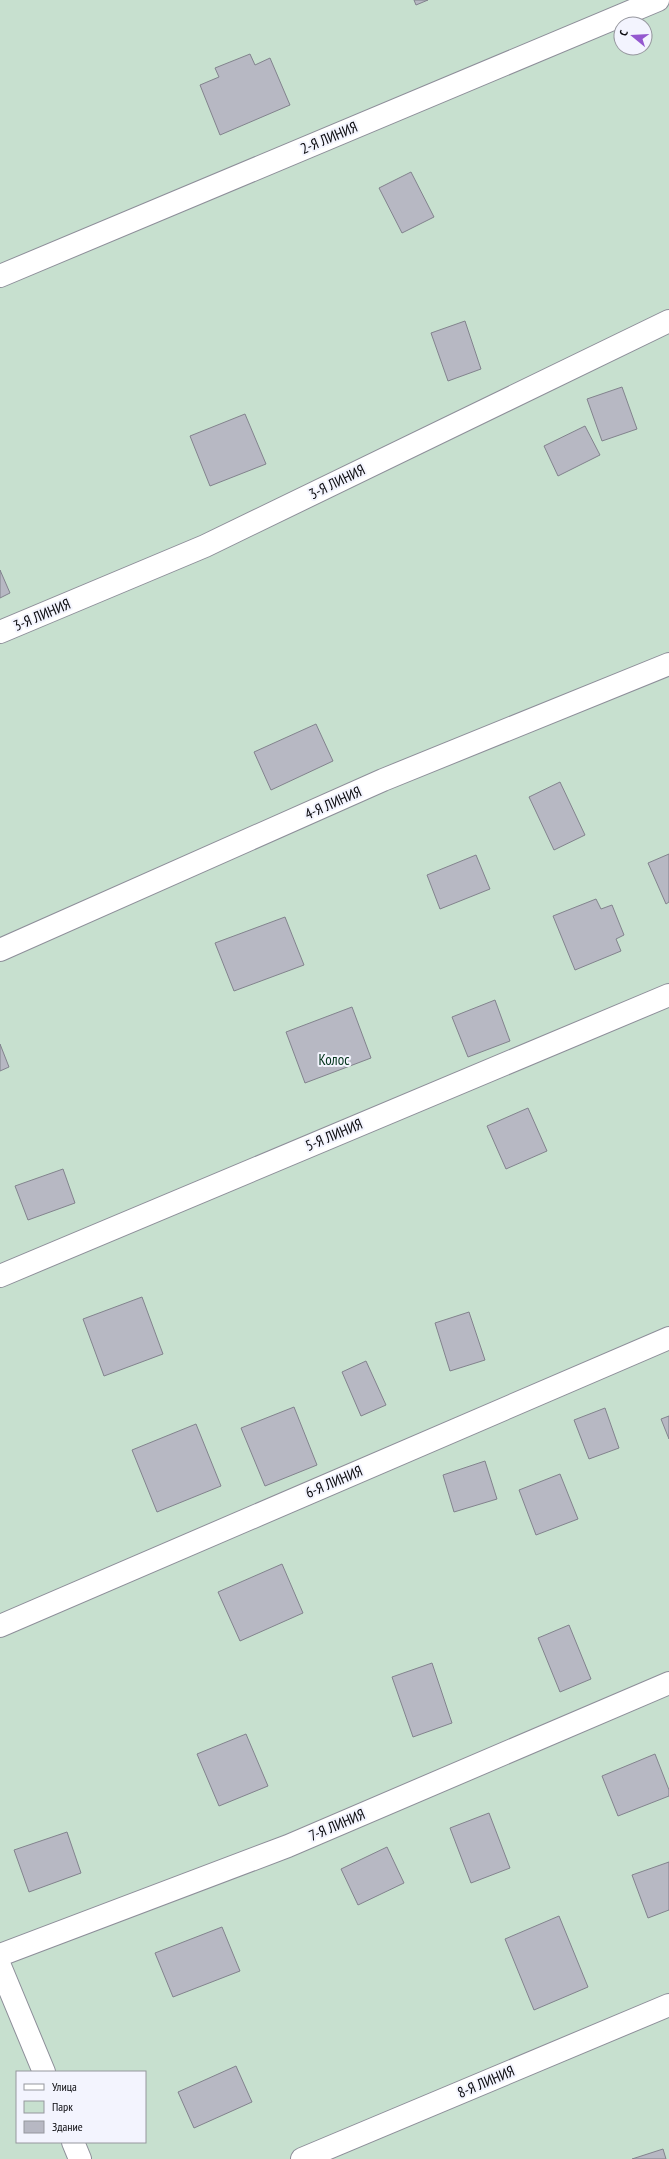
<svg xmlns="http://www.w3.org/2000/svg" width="669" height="2159" font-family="'PT Sans Narrow',sans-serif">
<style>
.green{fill:#c7e0cf;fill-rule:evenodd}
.building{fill:#b7b8c3;stroke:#82838d}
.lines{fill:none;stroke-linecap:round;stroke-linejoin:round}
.minor-casing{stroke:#8d8e99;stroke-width:24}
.minor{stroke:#fff;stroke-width:22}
.labels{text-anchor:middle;stroke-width:4;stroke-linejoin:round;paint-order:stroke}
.street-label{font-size:15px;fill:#0b0b0f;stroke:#f3f4fe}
.park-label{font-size:15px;fill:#02331a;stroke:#f3f4fe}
</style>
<rect width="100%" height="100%" fill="#e6e7f2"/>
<path class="green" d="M0 0H669V2159H0ZM621 24H645V48H621ZM17 2072H145V2142H17Z"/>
<path class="building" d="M414 0H428L416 5Z
M250 54 255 65 270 58 290 105 220 135 200 85 219 77 215 68Z
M411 172 434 217 402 233 379 188Z
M465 321 481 369 448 381 431 333Z
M622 387 637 429 602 441 587 399Z
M245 414 266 464 210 486 190 436Z
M585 426 600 455 558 476 544 446Z
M0 570 10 593 0 598Z
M316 724 333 761 271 790 254 752Z
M560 782 585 835 554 850 529 797Z
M669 854V902L666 904 648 863Z
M476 855 490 889 440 909 427 875Z
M596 899 601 909 612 905 624 935 616 939 621 951 575 970 553 916Z
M285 917 304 965 234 991 215 943Z
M495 1000 510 1041 468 1057 452 1017Z
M352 1007 371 1058 305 1083 286 1032Z
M0 1044 9 1067 0 1071Z
M528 1108 547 1151 506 1169 487 1126Z
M63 1169 75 1203 28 1220 15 1186Z
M142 1297 163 1354 104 1376 83 1319Z
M469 1312 485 1360 450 1371 435 1323Z
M366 1361 386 1405 361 1416 342 1372Z
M294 1407 317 1465 265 1486 241 1428Z
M605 1408 619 1448 589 1459 574 1420Z
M669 1416V1439L661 1419Z
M196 1424 221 1486 157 1512 132 1450Z
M485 1461 497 1499 454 1512 443 1475Z
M560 1474 578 1519 536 1535 519 1490Z
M282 1564 303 1613 240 1641 218 1592Z
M569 1625 591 1679 560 1692 538 1638Z
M432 1663 452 1723 413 1737 392 1677Z
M246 1734 268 1786 219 1806 197 1754Z
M655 1754 669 1790V1796L618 1816 602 1776Z
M489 1813 510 1868 471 1883 450 1828Z
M67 1832 81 1873 29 1892 14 1850Z
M387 1847 404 1883 358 1905 341 1869Z
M669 1862V1910L648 1918 632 1875Z
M559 1916 588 1987 534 2010 505 1939Z
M222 1927 240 1971 173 1997 155 1953Z
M236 2066 252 2102 194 2128 178 2092Z
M663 2149 666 2159H632Z"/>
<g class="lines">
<defs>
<path id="minor" d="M0 276 658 0
M0 632 205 546 669 321
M0 950 383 780 669 664
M0 1276 669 995
M0 1626 669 1338
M0 1955 288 1846 669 1683
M0 1966 44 2072
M73 2142 80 2159
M302 2159 669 2005"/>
</defs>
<use href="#minor" class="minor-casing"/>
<use href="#minor" class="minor"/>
</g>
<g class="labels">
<g class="street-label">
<text transform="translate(329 138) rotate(-23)" y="5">2-Я ЛИНИЯ</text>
<text transform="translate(337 482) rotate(-26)" y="5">3-Я ЛИНИЯ</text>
<text transform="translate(42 615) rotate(-23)" y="5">3-Я ЛИНИЯ</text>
<text transform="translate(333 803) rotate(-24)" y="5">4-Я ЛИНИЯ</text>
<text transform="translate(334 1135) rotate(-23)" y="5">5-Я ЛИНИЯ</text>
<text transform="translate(334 1482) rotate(-23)" y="5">6-Я ЛИНИЯ</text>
<text transform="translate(337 1825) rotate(-23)" y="5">7-Я ЛИНИЯ</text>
<text transform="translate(486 2082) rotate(-23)" y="5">8-Я ЛИНИЯ</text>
</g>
<g class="park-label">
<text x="334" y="1065">Колос</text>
</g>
</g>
<rect x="16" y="2071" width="130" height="72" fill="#f3f4fe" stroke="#96979e"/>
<rect x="24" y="2084" width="20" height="6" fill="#ffffff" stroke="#96979e"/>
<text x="52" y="2091" font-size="12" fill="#0b0b0f">Улица</text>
<rect x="24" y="2101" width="20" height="12" fill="#c7e0cf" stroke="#96979e"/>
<text x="52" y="2111" font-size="12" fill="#0b0b0f">Парк</text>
<rect x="24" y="2121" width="20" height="12" fill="#b7b8c3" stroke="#96979e"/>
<text x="52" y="2131" font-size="12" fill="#0b0b0f">Здание</text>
<g transform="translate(633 36) rotate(288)"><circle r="19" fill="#f3f4fe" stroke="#96979e"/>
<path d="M0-3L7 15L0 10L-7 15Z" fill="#9458cf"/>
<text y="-6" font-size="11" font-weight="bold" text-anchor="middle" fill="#0b0b0f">С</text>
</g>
</svg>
